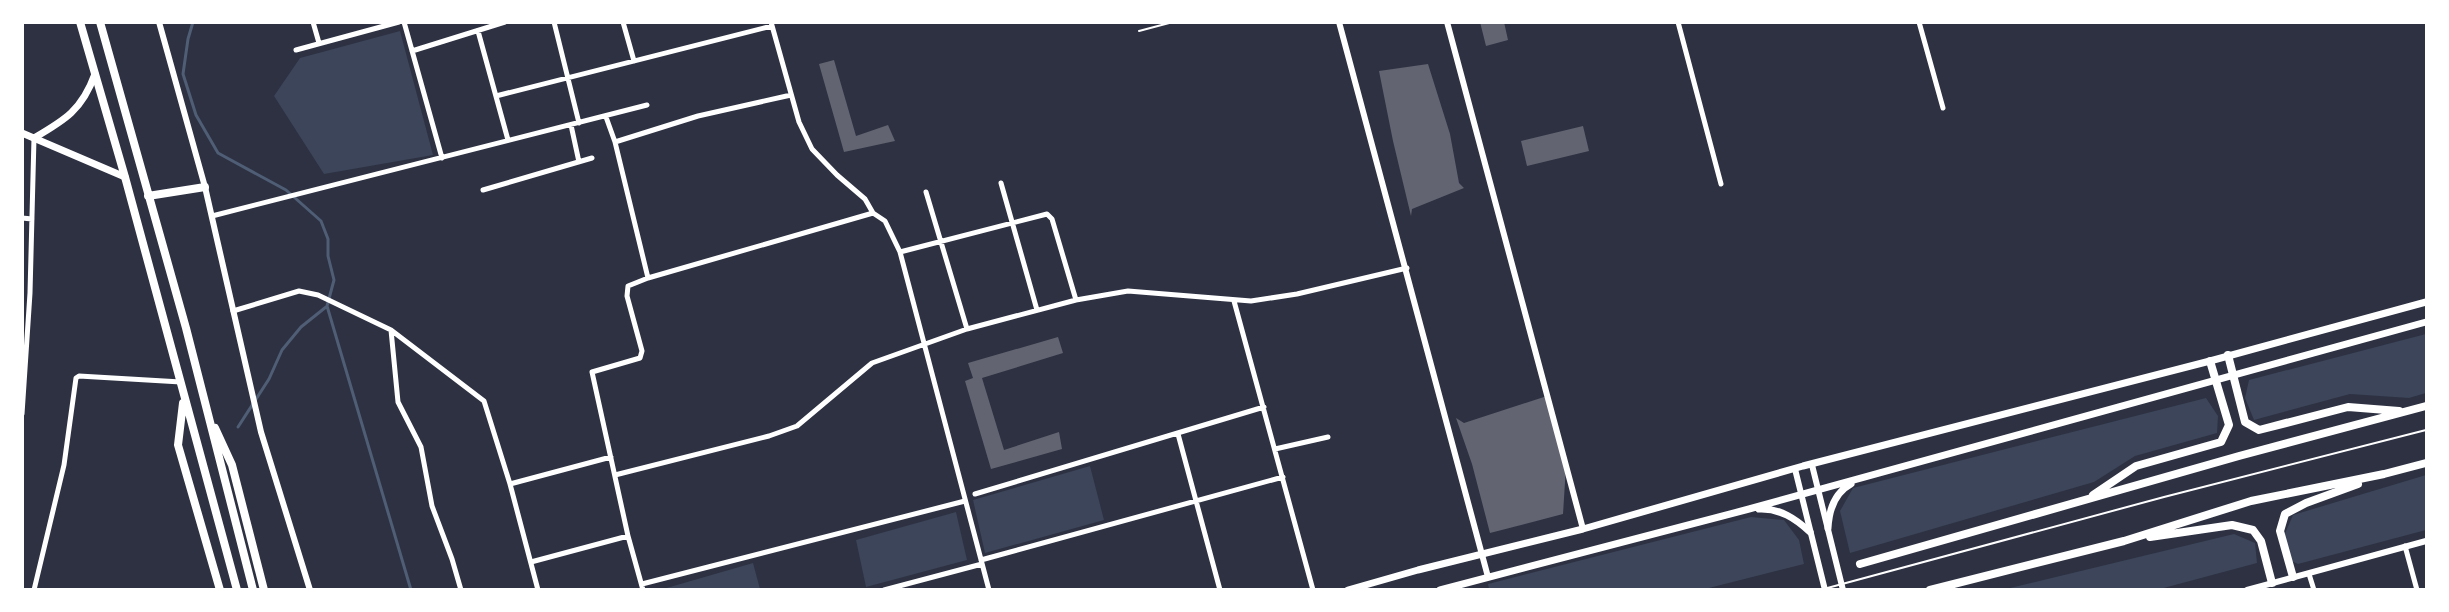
<svg xmlns="http://www.w3.org/2000/svg" width="2449" height="612" font-family="'Zilla Slab',serif">
<style>
.green{fill:#3c4559}
.lines{fill:none;stroke-linecap:round;stroke-linejoin:round}
.stream{stroke:#4f5d75;stroke-width:3}
.building{fill:#626471}
.service{stroke:#fff;stroke-width:2}
.minor{stroke:#fff;stroke-width:5}
.tertiary{stroke:#fff;stroke-width:6}
.secondary{stroke:#fff;stroke-width:7}
.primary{stroke:#fff;stroke-width:8}
.trunk{stroke:#fff;stroke-width:8}
</style>
<rect width="100%" height="100%" fill="#2d3142"/>
<path class="green" d="M400 31 433 155 324 174 274 96 300 58Z
M2426 334V393L2409 398 2350 394 2254 420 2245 398 2249 380Z
M2206 398 2218 416 2217 433 2135 456 2094 482 1850 553 1840 511 1853 488Z
M1090 466 1104 520 985 553 973 500Z
M2426 475V530L2298 564 2291 561 2284 536 2293 515Z
M956 512 967 560 866 587 856 540Z
M1751 517 1784 520 1799 540 1804 564 1705 589H1489L1488 584Z
M2234 534 2255 543 2257 563 2160 589H2006Z
M753 563 760 589H663Z"/>
<g class="lines">
<path class="stream" d="M193 22 188 39 183 74 196 115 218 153 286 190 321 221 328 239V256L334 280 327 306 411 590
M238 427 269 379 282 350 301 327 326 307"/>
</g>
<path class="building" d="M1480 22H1504L1508 40 1486 46Z
M834 60 856 136 888 125 895 141 844 152 819 64Z
M1428 64 1450 134 1459 183 1464 188 1412 209 1411 216 1393 141 1379 71Z
M1583 126 1589 151 1527 166 1521 141Z
M1058 337 1063 353 982 378 1004 450 1059 432 1062 449 991 469 965 381 973 378 968 363Z
M1547 396 1566 466 1563 514 1490 533 1472 464 1456 418 1464 423Z"/>
<g class="lines">
<path class="service" d="M1139 31 1173 22
M1820 590 2164 497 2426 430"/>
<path class="minor" d="M313 22 319 43
M404 22 442 158
M554 22 579 123
M623 22 634 61
M771 22 799 122 812 149 837 175 865 199 873 213 885 221 900 252 989 590
M1678 22 1721 184
M1919 22 1943 108
M478 31 508 140
M296 50 399 22
M412 51 505 22
M496 96 772 26
M606 117 615 142 648 278
M571 125 579 162
M615 142 698 116 791 95
M1001 183 1037 310
M483 190 592 158
M926 192 967 329
M212 216 647 105
M22 218 32 219
M900 252 1047 214 1052 219 1076 300
M1234 301 1313 590
M233 311 299 291 318 295 391 330 484 401 510 484 538 590
M391 330 398 402 421 447 432 506 452 559 461 590
M22 414 30 293 34 138
M1178 434 1220 590
M1275 449 1328 437
M615 475 769 436 797 426 872 363 967 329 1076 300 1128 291 1251 301 1297 294 1407 268
M510 484 611 457
M975 494 1264 407
M2405 546 2417 590
M981 560 1283 477
M531 562 628 536
M2309 574 2314 590
M642 584 965 501
M34 590 64 465 76 378 79 376 181 382
M643 590 628 536 592 372 640 358 642 351 627 296 628 286 648 278 873 213
M884 590 982 564"/>
<path class="tertiary" d="M159 22 205 187 261 432 310 590
M1339 22 1488 577
M1447 22 1583 529
M1812 465 1843 590
M1795 469 1825 590
M2247 590 2426 541"/>
<path class="secondary" d="M22 133 125 177
M34 138C65 120 82 110 95 74
M1759 509C1780 508 1796 519 1810 532
M1828 528C1829 510 1834 493 1851 484
M1348 590 1418 570 1583 529 1803 466 2210 361 2426 302
M1440 590 1749 509 2426 322"/>
<path class="primary" d="M2228 355 2245 422 2259 430 2348 407 2399 411
M2093 495 2136 466 2221 442 2229 425 2210 361
M2150 537 2232 525 2253 530 2261 541 2272 583
M1860 564 2239 456 2426 406
M2293 577 2280 531 2285 514 2306 503 2358 484
M1930 590 2124 541 2251 501 2384 474 2426 463"/>
<path class="trunk" d="M80 22 125 177 237 590
M100 22 186 328 253 590
M148 196 205 187
M183 403 178 445 220 590
M215 428 232 465 264 590"/>
</g>
<rect width="2449" height="612" fill="none" stroke="#ffffff" stroke-width="48"/>
</svg>
